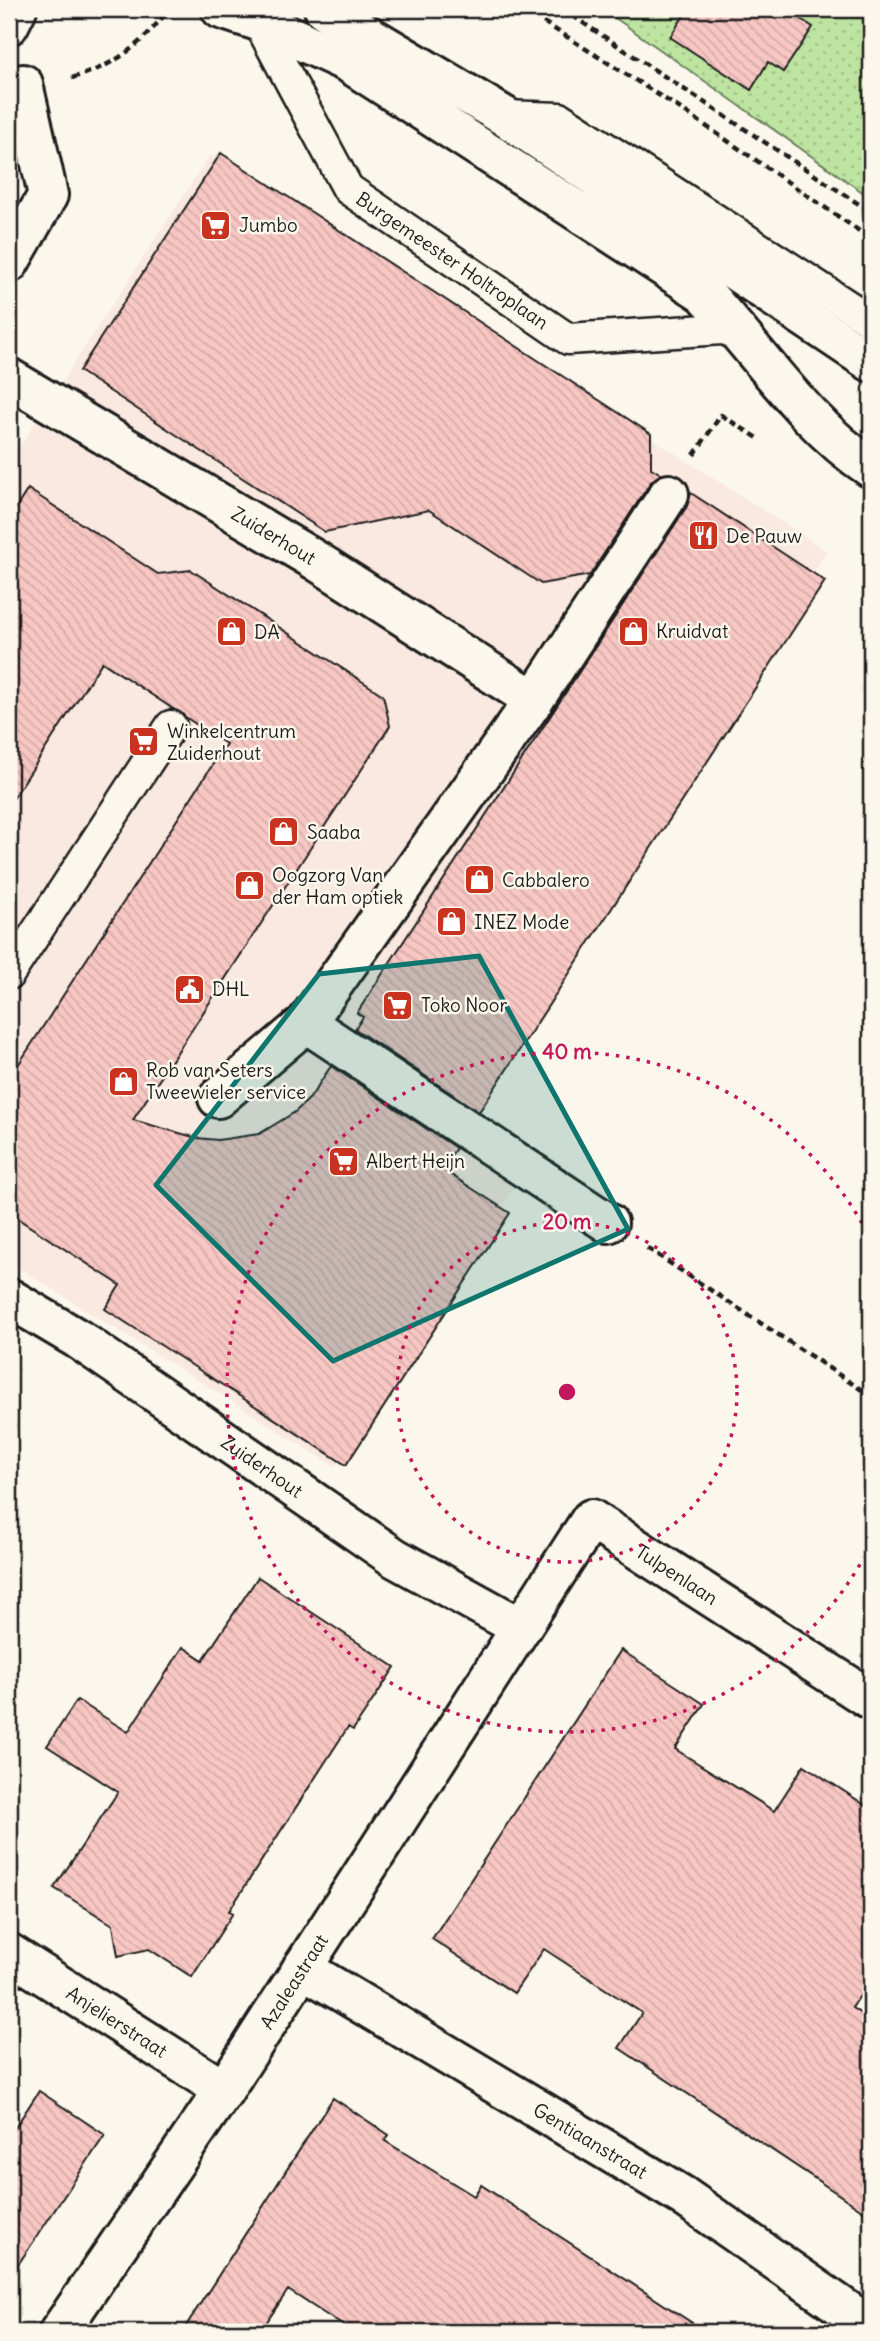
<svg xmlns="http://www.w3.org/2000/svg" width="880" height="2341" font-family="Delius,sans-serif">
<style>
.built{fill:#fae9e0}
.grass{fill:url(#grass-dots);stroke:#6c805e;stroke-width:2}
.building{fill:url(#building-back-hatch);stroke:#1c1c1c;stroke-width:2}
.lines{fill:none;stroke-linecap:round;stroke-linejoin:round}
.service-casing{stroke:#1c1c1c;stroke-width:35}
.pedestrian-casing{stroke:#1c1c1c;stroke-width:44}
.minor-casing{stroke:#1c1c1c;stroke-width:44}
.tertiary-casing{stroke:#1c1c1c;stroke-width:44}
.path{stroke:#1c1c1c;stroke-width:4.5;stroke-dasharray:7 5;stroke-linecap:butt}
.service{stroke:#fbf7ec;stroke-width:30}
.pedestrian{stroke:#fbf7ec;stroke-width:38}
.minor{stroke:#fbf7ec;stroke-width:38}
.tertiary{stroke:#fbf7ec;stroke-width:38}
.marked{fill:#0f766e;fill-opacity:0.2;stroke:#0f766e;stroke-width:5;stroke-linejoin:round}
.ring{fill:none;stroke:#c2185b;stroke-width:3.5;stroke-dasharray:3.5 7}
.labels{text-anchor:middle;stroke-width:5;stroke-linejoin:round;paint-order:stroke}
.poi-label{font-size:19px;fill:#1c1c1c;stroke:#fbf7ec;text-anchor:start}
.street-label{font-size:19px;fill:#1c1c1c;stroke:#fbf7ec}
.centre{fill:#c2185b;stroke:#fbf7ec;stroke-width:3.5}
.ring-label{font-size:21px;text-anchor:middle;font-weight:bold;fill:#c2185b;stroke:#fbf7ec;stroke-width:5;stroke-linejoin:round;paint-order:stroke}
</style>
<defs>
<pattern id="grass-dots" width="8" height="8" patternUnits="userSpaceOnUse" patternTransform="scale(1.75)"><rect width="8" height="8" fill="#bde4a0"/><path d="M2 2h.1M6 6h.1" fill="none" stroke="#a2c389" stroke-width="1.8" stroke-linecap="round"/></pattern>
<pattern id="building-back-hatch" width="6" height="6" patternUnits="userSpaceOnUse" patternTransform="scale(1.75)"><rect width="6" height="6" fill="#f8c7c3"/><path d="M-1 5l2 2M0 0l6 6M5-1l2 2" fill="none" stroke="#d4aaa7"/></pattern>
</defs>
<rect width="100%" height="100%" fill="#fbf7ec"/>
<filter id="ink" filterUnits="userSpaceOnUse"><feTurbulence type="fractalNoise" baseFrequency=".0143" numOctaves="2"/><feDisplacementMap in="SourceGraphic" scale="14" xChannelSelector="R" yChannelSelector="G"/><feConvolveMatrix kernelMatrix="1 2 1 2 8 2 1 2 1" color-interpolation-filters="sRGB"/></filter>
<g filter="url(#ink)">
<path class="built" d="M210 155 827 551 460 1130 526 1170 336 1467 9 1262V463Z"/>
<path class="grass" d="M600 9H871V198L618 20Z"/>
<path class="building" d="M688 9H785L813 27 783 72 768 62 751 90 670 37Z
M221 153 651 434V468L661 474 651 482 590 575 541 584 429 510 325 532 79 371Z
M28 489 158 574 191 570 383 695 390 726 133 1120 197 1138 218 1140 259 1134 295 1112 310 1098 331 1066 456 1148 442 1169 510 1213 346 1465 105 1309 120 1285 9 1213V1079L226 744 102 662 9 805V519Z
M691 493 825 581 479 1112 355 1029 363 1017 357 1013 687 506Z
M258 1577 395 1667 353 1730 348 1727 229 1911 233 1913 192 1977 149 1949 118 1956 113 1925 54 1888 118 1792 47 1746 77 1700 128 1732 183 1647 203 1660Z
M621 1650 704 1704 675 1749 774 1811 804 1765 871 1809V1979L852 2008 871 2020V2216L619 2048 642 2013 544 1949 514 1993 432 1939Z
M39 2091 105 2135 9 2278V2137Z
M333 2098 389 2135 385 2141 474 2196 481 2185 706 2332H353L288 2290 260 2332H182Z"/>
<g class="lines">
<defs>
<g id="service">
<path id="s1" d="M258 21 348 189 568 339 722 329 743 334"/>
<path d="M504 116 560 118 871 321"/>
<path d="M9 974 171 726"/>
</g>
<g id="pedestrian">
<path d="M9 263 48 195 23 84"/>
<path id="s2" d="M9 378 315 560 534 700 306 1023 218 1098"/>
<path d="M534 700 669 494"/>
<path d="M306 1023 608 1223"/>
</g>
<g id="minor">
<path d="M9 25 17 9"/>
<path id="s3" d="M9 1298 78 1339 395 1558 520 1627"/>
<path id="s4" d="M9 1953 224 2090"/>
<path id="s5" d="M302 1968 683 2196 871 2327"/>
<path id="s6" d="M59 2332 224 2090 591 1519 871 1700"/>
</g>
<path id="tertiary" d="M221 9 258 21 349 63 704 293C759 352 804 423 871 468
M324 9 504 116 871 362"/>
</defs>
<use href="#service" class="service-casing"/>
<use href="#pedestrian" class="pedestrian-casing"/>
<use href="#minor" class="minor-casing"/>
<use href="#tertiary" class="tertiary-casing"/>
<path class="path" d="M523 9 687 113 871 239
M562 9 871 212
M72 78C117 65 141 45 169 9
M865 208 871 199
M694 455 721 415 761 440
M647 1248 865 1392"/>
<use href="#service" class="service"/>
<use href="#pedestrian" class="pedestrian"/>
<use href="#minor" class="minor"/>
<use href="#tertiary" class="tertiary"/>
</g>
</g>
<path class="marked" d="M479 956 628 1229 333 1361 156 1185 319 974Z"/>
<g class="ring">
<circle cx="567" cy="1392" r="170"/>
<path d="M870 1546A340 340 0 1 1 870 1238"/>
</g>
<defs>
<symbol id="supermarket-square" viewBox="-11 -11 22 22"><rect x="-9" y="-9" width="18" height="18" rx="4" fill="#c8321e" stroke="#fbf7ec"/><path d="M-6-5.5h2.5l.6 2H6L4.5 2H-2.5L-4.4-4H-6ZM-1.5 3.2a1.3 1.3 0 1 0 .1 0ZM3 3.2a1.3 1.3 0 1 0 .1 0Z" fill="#fff"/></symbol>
<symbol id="restaurant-square" viewBox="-11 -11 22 22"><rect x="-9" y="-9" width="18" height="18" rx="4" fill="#c8321e" stroke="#fbf7ec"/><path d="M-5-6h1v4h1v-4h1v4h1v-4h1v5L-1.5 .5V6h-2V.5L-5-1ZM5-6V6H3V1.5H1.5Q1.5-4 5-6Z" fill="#fff"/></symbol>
<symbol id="shop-square" viewBox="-11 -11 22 22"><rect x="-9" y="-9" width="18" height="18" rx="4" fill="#c8321e" stroke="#fbf7ec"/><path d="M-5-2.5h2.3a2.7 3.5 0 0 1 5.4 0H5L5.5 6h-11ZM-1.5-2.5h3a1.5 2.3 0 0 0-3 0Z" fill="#fff"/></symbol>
<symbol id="civic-square" viewBox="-11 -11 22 22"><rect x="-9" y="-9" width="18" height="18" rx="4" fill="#c8321e" stroke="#fbf7ec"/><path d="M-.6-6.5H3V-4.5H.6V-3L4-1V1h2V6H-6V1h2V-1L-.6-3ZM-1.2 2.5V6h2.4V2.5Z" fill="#fff"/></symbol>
</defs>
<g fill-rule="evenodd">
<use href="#supermarket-square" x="198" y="208" width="35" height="35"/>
<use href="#restaurant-square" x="686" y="518" width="35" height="35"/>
<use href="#shop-square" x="616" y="614" width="35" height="35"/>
<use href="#shop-square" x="214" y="614" width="35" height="35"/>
<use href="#supermarket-square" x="126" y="724" width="35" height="35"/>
<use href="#shop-square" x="266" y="814" width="35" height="35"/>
<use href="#shop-square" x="462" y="862" width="35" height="35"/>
<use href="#shop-square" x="232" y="868" width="35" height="35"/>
<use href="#shop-square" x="434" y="904" width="35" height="35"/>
<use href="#civic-square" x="172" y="972" width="35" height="35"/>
<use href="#supermarket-square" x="380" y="988" width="35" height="35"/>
<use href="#shop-square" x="106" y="1064" width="35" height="35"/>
<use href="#supermarket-square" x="326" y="1144" width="35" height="35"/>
</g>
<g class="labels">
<g class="poi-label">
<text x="239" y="232">Jumbo</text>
<text x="726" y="543">De Pauw</text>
<text x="656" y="638">Kruidvat</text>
<text x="254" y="639">DA</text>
<text x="167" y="738">Winkelcentrum<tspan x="167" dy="22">Zuiderhout</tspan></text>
<text x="307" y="839">Saaba</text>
<text x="272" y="882">Oogzorg Van<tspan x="272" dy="22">der Ham optiek</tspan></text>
<text x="502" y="887">Cabbalero</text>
<text x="474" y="929">INEZ Mode</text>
<text x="212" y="996">DHL</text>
<text x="421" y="1012">Toko Noor</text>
<text x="146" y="1077">Rob van Seters<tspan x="146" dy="22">Tweewieler service</tspan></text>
<text x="366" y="1168">Albert Heijn</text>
</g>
<g class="street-label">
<text dy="7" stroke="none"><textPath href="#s1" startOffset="317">Burgemeester Holtroplaan</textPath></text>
<text dy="7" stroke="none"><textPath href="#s2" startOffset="308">Zuiderhout</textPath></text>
<text dy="7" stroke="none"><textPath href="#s3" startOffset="304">Zuiderhout</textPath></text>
<text dy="7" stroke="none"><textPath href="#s6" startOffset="1074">Tulpenlaan</textPath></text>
<text dy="7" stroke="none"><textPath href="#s6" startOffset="422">Azaleastraat</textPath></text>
<text dy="7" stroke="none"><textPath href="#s4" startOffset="128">Anjelierstraat</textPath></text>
<text dy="7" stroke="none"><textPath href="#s5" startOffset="336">Gentiaanstraat</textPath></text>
</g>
</g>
<circle cx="567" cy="1392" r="10" class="centre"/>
<g class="ring-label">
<text x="567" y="1059">40 m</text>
<text x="567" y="1229">20 m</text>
</g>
<rect width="880" height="2341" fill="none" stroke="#fbf7ec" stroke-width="35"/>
<rect x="18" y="18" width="845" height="2306" fill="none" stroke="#1c1c1c" stroke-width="2.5" filter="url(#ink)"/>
</svg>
